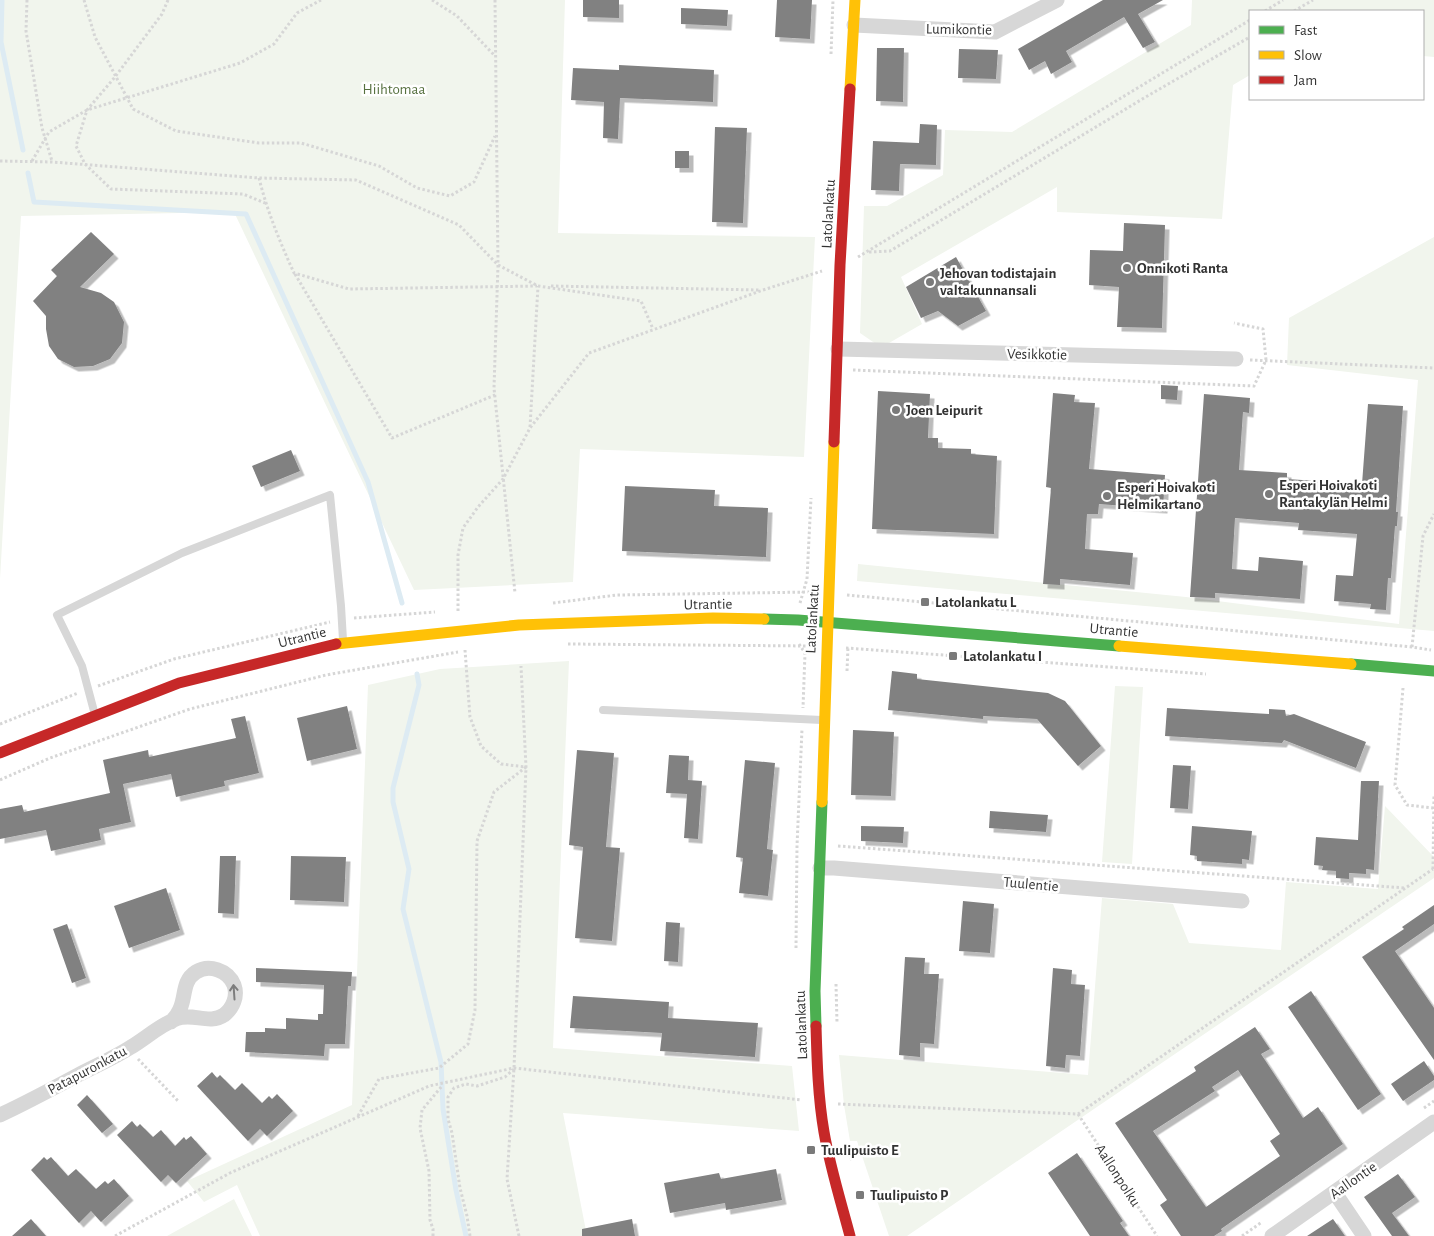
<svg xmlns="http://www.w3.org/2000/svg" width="1434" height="1236" font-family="'Alegreya Sans',sans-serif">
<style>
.green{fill:#f1f5ed}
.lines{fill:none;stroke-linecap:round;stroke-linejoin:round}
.stream{stroke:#ddebf3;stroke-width:5}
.building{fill:#818181;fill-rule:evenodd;filter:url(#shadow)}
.path{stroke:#d6d6d6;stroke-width:3;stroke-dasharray:2.5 2.5;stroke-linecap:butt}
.lane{stroke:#d7d7d7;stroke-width:8}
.street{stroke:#d7d7d7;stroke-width:15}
.fast{stroke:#4caf50;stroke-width:11}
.slow{stroke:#ffc107;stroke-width:11}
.jam{stroke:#c62828;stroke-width:11}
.oneway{stroke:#7d7d7d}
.poi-dot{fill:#7a7a7a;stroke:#fff;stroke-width:2}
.labels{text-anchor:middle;stroke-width:5;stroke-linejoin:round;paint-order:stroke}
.street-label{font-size:15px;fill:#333;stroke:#fff}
.park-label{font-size:15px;fill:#56703f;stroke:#fff}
.poi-label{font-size:15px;font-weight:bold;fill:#333;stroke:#fff;text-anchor:start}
</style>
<defs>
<filter id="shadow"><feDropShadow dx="4.5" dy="4.5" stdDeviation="0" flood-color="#0004"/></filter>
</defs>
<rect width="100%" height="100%" fill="#fff"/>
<path class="green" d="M0 0H565L558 233 815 237 804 457 580 449 573 582 414 590 234 212 21 216 0 579Z
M1192 0H1434V57L1423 56V11H1250V75L1233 85 1222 219 1057 212V187L901 277 922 324 889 343 876 344 860 333 864 206H887L943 175 945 130 1012 132 1191 25Z
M1434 237V631L857 581 858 564 1186 597 1399 624 1418 380 1287 365 1289 318Z
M569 661 553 1048 792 1066 799 1131 563 1113 587 1236H260L237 1185 204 1202 187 1181 352 1105 368 685 440 669Z
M1115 686 1143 687 1132 864 1102 862Z
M1385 806 1434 857V878L907 1236H889L857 1141H850L844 1105 839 1055 1088 1075 1102 898 1173 904 1189 943 1281 950 1286 882 1378 889Z
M234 1199 252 1236H167Z"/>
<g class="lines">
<path class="stream" d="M2 0 1 42 23 150
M28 173 34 202 246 214 368 482 402 603
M417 674 419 685 393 788V802L409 869 403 909 441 1062 443 1109 456 1190 466 1236"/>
</g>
<path class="building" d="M583 0H619V18L583 17Z
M777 0H812L810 39 775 37Z
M1103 0H1163L1138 14 1155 42 1143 48 1124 17 1066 51 1072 62 1051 74 1045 61 1029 70 1018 49Z
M681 8 728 10 727 26 681 24Z
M877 48H904L903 102 876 101Z
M959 49 998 50 996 79 958 78Z
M619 65 714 70 713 102 620 98 618 139 603 138 604 102 571 100 573 68 619 70Z
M920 124 937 125 936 165 900 164 899 191 871 190 873 141 919 143Z
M715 127 747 128 743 223 712 222Z
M675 151H689V168H675Z
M1124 223 1165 225 1162 328 1117 327 1119 287 1089 285 1090 250 1123 251Z
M91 232 114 254 80 287 101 293 114 302 124 322 122 343 110 359 93 366 74 367 58 359 49 346 46 329V316L33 301 57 276 51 270Z
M956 257 986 311 958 326 938 311 921 318 906 287Z
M1161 385 1178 386 1177 400 1161 399Z
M878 391 930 394 928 438H938V448L971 449V454L997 456 994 534 872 529Z
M1053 393 1075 395 1074 402 1095 403 1089 469 1165 475 1163 509 1099 504 1098 514H1087L1085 549 1133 553 1130 585 1060 579V585L1043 584 1051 488 1046 487Z
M1204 394 1250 398 1249 413 1243 412 1239 470 1287 473V479L1362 484 1368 404 1403 406 1396 512H1398L1397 526H1395L1391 578H1388L1386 610 1370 609 1371 604 1334 601 1336 575 1353 576 1357 534 1298 530 1299 523 1235 518 1232 569 1258 571 1259 557 1303 561 1300 599 1215 593V598L1190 597Z
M291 450 300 471 261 487 252 466Z
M625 486 715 490 714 506 768 508 766 557 622 551Z
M892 671 917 674V679L1048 693 1065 701 1101 746 1078 766 1037 719 983 716V719L888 710Z
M347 706 357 749 307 761 297 718Z
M1167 708 1269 714V709L1285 710 1286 716 1294 714 1366 742 1356 768 1284 740 1282 743 1165 736Z
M245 716 259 773 224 781 225 786 176 797 171 774 123 784 131 822 99 829 101 840 51 851 46 830 0 839V809L22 805 24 812 110 793 103 760 148 750 149 757 236 738 231 719Z
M853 730 894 732 891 796 851 795Z
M577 750 614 753 606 847 620 848 612 941 575 938 583 847 569 845Z
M669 755 689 756 688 780 702 781 698 839 684 838 687 794 666 793Z
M745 760 775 763 767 849 773 850 768 896 739 893 743 858 736 857Z
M1173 765 1191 766 1188 809 1170 808Z
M1361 781H1379L1374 870 1366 869V874L1349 873V879L1336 878V871L1322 870 1323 866 1314 865 1316 837 1358 840Z
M990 811 1048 815 1046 832 989 828Z
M861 826 904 827 903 843 861 841Z
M1192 826 1252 831 1249 860 1242 859V864L1197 861V856L1190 855Z
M220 856H236L234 914 218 913Z
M291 856 346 857 344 902 290 900Z
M166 888 180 930 129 948 114 906Z
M963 901 994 904 990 953 959 951Z
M1434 905V924L1395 951 1434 1008V1060L1362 957 1404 929 1402 927Z
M666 922 680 923 678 962 664 961Z
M67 924 86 978 72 983 53 929Z
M905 957 925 958 924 974H939L934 1044 920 1043V1057L899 1055Z
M256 968 352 972 351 986H348L345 1044H325L324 1056 245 1052 246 1032H265V1028L286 1029V1018L318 1020V1014H323L324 985 256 982Z
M1053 968 1072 970 1071 984 1085 985 1080 1056 1066 1055 1065 1068 1046 1066Z
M1311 991 1381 1094 1358 1110 1288 1007Z
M573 996 669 1002 668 1018 758 1023 755 1057 660 1051 662 1033 570 1028Z
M1255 1027 1270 1049 1261 1054 1303 1118 1318 1107 1343 1144 1221 1229 1222 1231 1214 1236H1181L1160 1205 1167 1200 1115 1123 1196 1071 1194 1067ZM1238 1070 1280 1134 1270 1141 1280 1156 1206 1207 1153 1131 1215 1091 1212 1087Z
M1424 1061 1434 1076V1080L1403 1101 1391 1084Z
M212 1072 217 1078 220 1075 235 1090 242 1083 262 1103 269 1096 272 1099 277 1094 293 1111 267 1136 260 1129 248 1141 197 1086Z
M87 1095 113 1124 102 1133 77 1105Z
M132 1121 137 1127 140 1124 153 1137 161 1130 175 1146 184 1137 186 1140 191 1136 207 1154 176 1183 168 1175 161 1182 117 1135Z
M1077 1153 1123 1221 1120 1223 1129 1236H1090L1048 1173Z
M44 1157 47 1160 51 1157 68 1176 76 1169 96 1189 105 1181 108 1184 114 1179 129 1196 101 1222 91 1211 79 1223 31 1170Z
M776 1169 782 1200 726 1210 725 1203 670 1213 664 1183 719 1173 721 1179Z
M1398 1174 1415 1197 1392 1213 1409 1236H1392L1364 1197Z
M31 1219 46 1236H12Z
M632 1219 635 1236H582V1229Z
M1333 1219 1345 1236H1307Z"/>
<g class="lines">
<path class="path" d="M27 0 26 31 42 128 52 161
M84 0 95 37 133 109 176 131 259 143H301L379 166 417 188 450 196 474 182 495 136
M168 0 162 14 115 77 87 110 76 146 85 164 111 189 243 194 265 203
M432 0 457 16 495 56
M495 0 498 265 494 388 515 593
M1265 11 1283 0
M1294 11 1313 0
M831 54 833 0
M0 161 52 162 259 178 356 180 459 225 498 265 538 286 641 301 653 329
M32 161 49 132 87 110 240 63 274 44 297 13 321 0
M259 178C267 211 280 242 294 273L349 289 537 286
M869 252 890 251 1144 98 1250 37
M858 257 1250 20
M295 274 392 438 495 395
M551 286 759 290
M1250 360 1434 368
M853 370 1254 386 1266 360 1263 329 1234 323
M530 427 538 286
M847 595 1412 647 1431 650
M553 603 617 595 811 592
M800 603 807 579 811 498
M458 611V555L463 528 478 507 503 479 530 428 589 353 763 290 822 271
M354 618 435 612
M568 644 810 646
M799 644 805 653 803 708
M1412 647 1423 536 1434 514
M846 648 1206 674
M465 650 470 717 481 746 501 764 526 767
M847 671 848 647
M98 686 174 659 330 622
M1403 688 1395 785 1407 805 1433 808
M0 724 78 693
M0 780 50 758 190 709 326 675 458 652
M838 846 1405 888
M1433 869 1434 794
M796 948 797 846 802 729
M836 984 837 1023
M138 1059 179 1102
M838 1104 1078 1114 1433 869
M1424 1108 1434 1101
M1078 1114 1157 1236
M358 1116 379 1079 439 1068 468 1044 475 1010 477 841 494 792 526 767
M848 1148 852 1161
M115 1236 230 1173 429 1086 514 1068 802 1100
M433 1236V1229L430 1220 429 1171 420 1128 422 1110 442 1086
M470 1236 467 1216 460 1188 452 1133 448 1119V1097L454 1088 466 1084 477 1086 505 1077 514 1069
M519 1236 507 1179 514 1068 526 767 521 666
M1242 1236 1262 1222"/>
<path class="lane" d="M603 710 822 720
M95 715 82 666 57 615 182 553 330 495 341 606 343 640"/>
<path class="street" d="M854 25 995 32 1057 0
M838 349 1236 359
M820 868H834L1242 901
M0 1115C26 1103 52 1089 78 1075 95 1066 114 1058 131 1047 146 1038 160 1025 176 1019 192 1012 209 1025 224 1015 233 1008 238 996 234 985 228 970 209 964 196 972 182 981 186 996 180 1009 178 1014 175 1018 171 1022
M1335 1193 1364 1236
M1272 1236 1434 1122"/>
<path class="fast" d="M764 619 798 620 1119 646
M1351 664 1434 671
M816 1026 815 991 822 802"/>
<path class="slow" d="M850 89 855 0
M336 644 519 625 713 618 764 619
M1119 646 1351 664
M822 802 834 442"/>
<path class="jam" d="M834 442 840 265 850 89
M0 753 179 683 336 644
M816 1026C817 1061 818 1097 824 1132 830 1167 841 1202 850 1236"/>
</g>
<defs><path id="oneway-shaft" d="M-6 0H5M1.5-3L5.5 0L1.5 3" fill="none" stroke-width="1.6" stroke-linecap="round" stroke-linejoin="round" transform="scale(1.25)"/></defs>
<use class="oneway" href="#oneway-shaft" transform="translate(234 992) rotate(-94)"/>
<g class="poi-dot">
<circle cx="1127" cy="268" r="5"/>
<circle cx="930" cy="282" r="5"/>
<circle cx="896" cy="410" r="5"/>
<circle cx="1269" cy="494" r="5"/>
<circle cx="1107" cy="496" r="5"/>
<rect x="920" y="597" width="10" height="10" rx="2.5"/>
<rect x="948" y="651" width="10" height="10" rx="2.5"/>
<rect x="806" y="1145" width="10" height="10" rx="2.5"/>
<rect x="855" y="1190" width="10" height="10" rx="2.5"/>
</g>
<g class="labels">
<g class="street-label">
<text transform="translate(959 29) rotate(1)" y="5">Lumikontie</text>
<text transform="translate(828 214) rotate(-87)" y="5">Latolankatu</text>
<text transform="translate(1037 354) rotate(1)" y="5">Vesikkotie</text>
<text transform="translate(708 604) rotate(-1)" y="5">Utrantie</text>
<text transform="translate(812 619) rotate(-87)" y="5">Latolankatu</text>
<text transform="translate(1114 630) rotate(5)" y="5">Utrantie</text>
<text transform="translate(302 637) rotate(-14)" y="5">Utrantie</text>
<text transform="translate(1031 884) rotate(5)" y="5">Tuulentie</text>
<text transform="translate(801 1025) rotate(-92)" y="5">Latolankatu</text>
<text transform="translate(87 1070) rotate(-28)" y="5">Patapuronkatu</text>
<text transform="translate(1118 1175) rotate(57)" y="5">Aallonpolku</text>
<text transform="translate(1353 1180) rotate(-35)" y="5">Aallontie</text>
</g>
<g class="park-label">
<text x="394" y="94">Hiihtomaa</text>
</g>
<g class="poi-label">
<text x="1137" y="273">Onnikoti Ranta</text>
<text x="940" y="278">Jehovan todistajain<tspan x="940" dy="17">valtakunnansali</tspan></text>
<text x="906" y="415">Joen Leipurit</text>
<text x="1279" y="490">Esperi Hoivakoti<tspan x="1279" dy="17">Rantakylän Helmi</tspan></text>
<text x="1117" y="492">Esperi Hoivakoti<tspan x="1117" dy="17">Helmikartano</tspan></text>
<text x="935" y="607">Latolankatu L</text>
<text x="963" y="661">Latolankatu I</text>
<text x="821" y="1155">Tuulipuisto E</text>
<text x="870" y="1200">Tuulipuisto P</text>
</g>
</g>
<rect x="1249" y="10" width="175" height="90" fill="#ffffff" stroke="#adadad"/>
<rect x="1259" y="26" width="25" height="8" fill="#4caf50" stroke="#adadad"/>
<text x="1294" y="35" font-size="15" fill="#333333">Fast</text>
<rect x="1259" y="51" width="25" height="8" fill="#ffc107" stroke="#adadad"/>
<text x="1294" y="60" font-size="15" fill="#333333">Slow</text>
<rect x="1259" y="76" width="25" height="8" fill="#c62828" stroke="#adadad"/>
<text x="1294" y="85" font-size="15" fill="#333333">Jam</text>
</svg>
